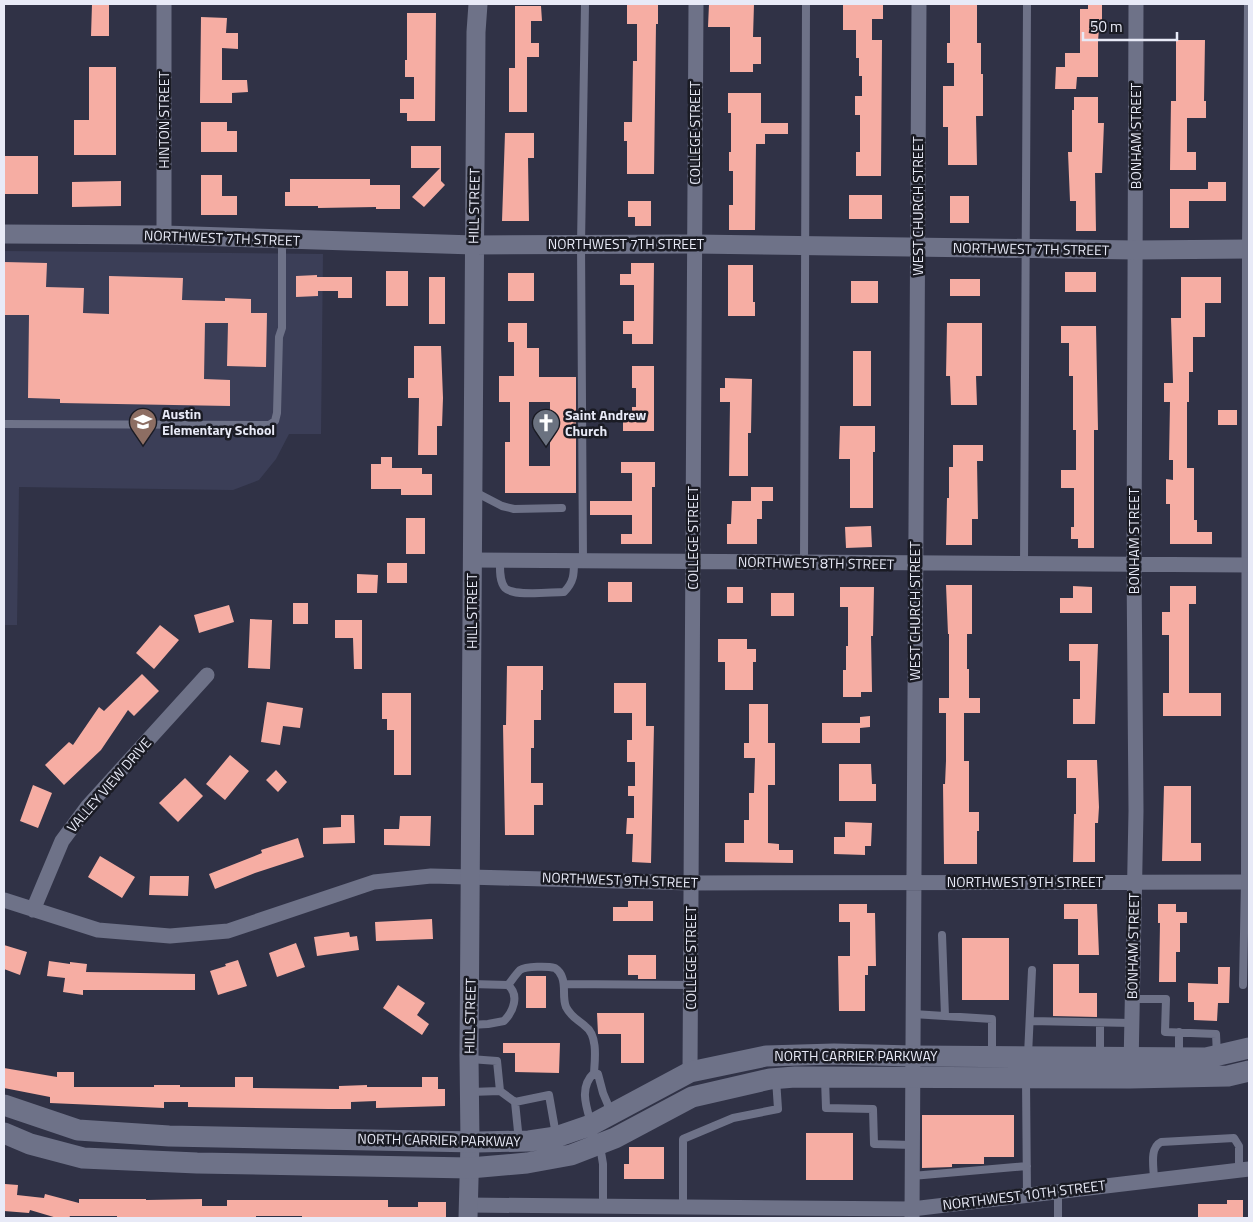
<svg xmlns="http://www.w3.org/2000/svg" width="1253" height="1222" font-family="'Titillium Web',sans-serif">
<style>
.built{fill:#3b3e57}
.building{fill:#f6ada3;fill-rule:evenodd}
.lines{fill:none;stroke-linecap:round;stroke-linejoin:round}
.service{stroke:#6e7288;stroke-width:8}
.minor{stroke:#6e7288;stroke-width:15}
.tertiary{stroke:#6e7288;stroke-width:19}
.secondary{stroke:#6e7288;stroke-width:21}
.labels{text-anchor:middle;stroke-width:5;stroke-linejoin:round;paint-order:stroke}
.street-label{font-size:14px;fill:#e8eaf7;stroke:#1a1b24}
.poi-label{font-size:14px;font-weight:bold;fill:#e8eaf7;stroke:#1a1b24;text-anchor:start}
</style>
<rect width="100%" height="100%" fill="#303246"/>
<path class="built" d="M4 251 323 254 321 434H289L276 459 259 480 233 490 19 487 17 625H4Z"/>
<path class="building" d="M92 4H109V36H91Z
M627 4H658V24H656L654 174H627V141H624V122H632L633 61H637V24H627Z
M709 4H754L753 37H761V64H753V72H730V27H708Z
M950 4H977V43H981V74H983V116H976L977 165H948V127H943V86H954V63H947V43H950Z
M1088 4H1102V29H1099L1098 41V77H1077L1076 89H1055L1056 67H1065V53H1080V9H1088Z
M843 5H883V19H872V40H882L881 176H856V152H860V115H855V96H862V76H859V58H856V30H843Z
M515 6H541L542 21H531V43H539V57H527V112H509V68H515Z
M407 13H436L435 121H407V113H400V99H414V77H405V60H407Z
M201 17 227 18 226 33H238V49L222 48V80H247L248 92 232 93V103H200Z
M1176 40H1205L1204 101H1206V118H1187V152H1196V170H1170L1171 101H1176Z
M89 67H116V155H74V120H89Z
M728 93H761V123H788V134H765V144H756L755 230H729V205H733V171H729V152H731V113H728Z
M1074 97H1098V123H1104L1102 173H1095L1096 231H1076V201H1070L1068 152H1072V110H1074Z
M201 122H227V131H237V152H201Z
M505 133H534V158H528L529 221H502Z
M411 146H441V181L445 185 424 207 412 197 440 168H411Z
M4 156H38V194H4Z
M201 175H222V196H237V215H201Z
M290 179H370V185H400V209H376V207L318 208V206H285V192H290Z
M121 181V206L72 207V182Z
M1208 182H1226V201H1189V228H1170V189H1208Z
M849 195H882V219H849Z
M950 196H969V223H950Z
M628 201H651V226H635V217H628Z
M4 262 47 263 46 287 84 288 83 313 109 314V276L183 278 182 300 225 301V298L251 299V313H267L266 367 227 366 228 323H205L204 379 230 380V406L60 403V399L28 398 29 315H4Z
M631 263H654L653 344H632V334H623V321H634V285H620V274H631Z
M728 265H753V302H755V316H728Z
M386 271H408V306H386Z
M1065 272H1096V292H1065Z
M508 273H534V301H508Z
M317 275V277H352V298H338V291H318V296L296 297V276Z
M429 277H445V324H429Z
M1181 277H1221V303H1205V337H1193V372H1189V402H1187V468H1194V520H1197V532H1212V544H1170V504H1166V479L1173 480V460H1169L1170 402H1164V383H1173L1171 318H1181Z
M950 279H980V296H950Z
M851 281H878V303H851Z
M508 323H527V348H539V377H576V493H505V442H510V402H499V376H514V342H508ZM529 402H550V466H529Z
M947 323H982V376H976L977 405H951L950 376H946Z
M1061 326H1096L1098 430H1094V548H1078V539H1071V527H1074V488H1061V470H1076V430H1073V376H1069V343H1061Z
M414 346H441L443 398 442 426H437V455H418L419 398H408V378H414Z
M853 351H871V406H853Z
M632 366H654V431H623V418H632V407H636V388H632Z
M725 378 752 379 751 433H748V476H729L730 402H720V388H725Z
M1218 410H1237V425H1218Z
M840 426H875V452H873V508H850V459H839Z
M953 445H983V461H977L978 519H972V545H946L947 498H949V467H953Z
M381 457H392V468H422V474H432V495H401V489H371V464H381Z
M621 462H655V487H652V544H621V534H632V515H590V501H632V473H621Z
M751 487H773V501H762V519H757V544H727V524H731L732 501H751Z
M406 518H425V554H406Z
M871 526 872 547 846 548 845 527Z
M387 563H407V583H387Z
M357 574 378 575 377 593H357Z
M608 582H632V602H608Z
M946 585H972V634H967V669H969V698H980V713H964V761H969V812H979V831H977V864H944L943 784H945L946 761V713H939V698H949V634H948Z
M1073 586 1092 587V613H1060V598H1073Z
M1170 586H1196V604H1189V693H1221V716H1163V693H1169V635H1162V612H1170Z
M727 587H743V603H727Z
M840 587H874L873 636H871L872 692H861V697H843V670H846V646H848V607H840Z
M771 593H794V616H771Z
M293 603H308V624H293Z
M229 605 234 622 199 633 194 615Z
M250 619 272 620 270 669 248 668Z
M335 620H362V669H354L353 638H335Z
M160 625 179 640 154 669 136 653Z
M718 639H747V649H756V662H753V690H725V662H718Z
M1069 644H1098L1095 724H1073V699H1080V661H1069Z
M507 666H543V690H541V720H534V748H531V783H543V805H534V835H505L503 725H506Z
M142 674 159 691 134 716 128 710 101 750 64 785 45 765 69 742 73 745 99 707 104 711Z
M614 683H646V726H654L651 863 632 862 633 834H626L627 818H634V796H628V786H635V762H627V740H632V713H614Z
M382 693H411V775H394V730H387V719H382Z
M267 702 303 708 300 728 283 726 280 745 261 742Z
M749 704H768V743H775V785H768V843L779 844V850H793V863L725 862V843H744V820H749V793H754L755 758H744V743H749Z
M870 716V727L860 728V743H822V723H860V717Z
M230 755 249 771 225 800 206 784Z
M1067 760H1097L1099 807 1098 823H1095V862H1073L1074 814H1076V778H1067Z
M839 764H871L872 784H876V801H839Z
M276 770 287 782 278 792 266 780Z
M185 778 203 796 178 822 159 803Z
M33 785 52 793 38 828 20 821Z
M1164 786H1191V843H1201V861H1162Z
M341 815H354L355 843 323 844V828L341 827Z
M400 816H431L430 846 384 845V829H399Z
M845 822 872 823 871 846H865V855L834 854V837H845Z
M298 838 304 857 255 873 215 889 209 874 262 853 261 850Z
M100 856 135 877 122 898 88 877Z
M150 876H189L188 896 149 895Z
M628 901H653V921H613V907H628Z
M839 904H867V913H875L876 966H868V975H865V1011H839L838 956H850V922H839Z
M1064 904H1097L1099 955H1078V919H1064Z
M1158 904H1176V912H1187V923H1180V952H1176V982H1159L1160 923H1158Z
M432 919 433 939 376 941 375 922Z
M349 932 350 937 357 936 359 950 317 956 314 937Z
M962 938H1009V1000H962Z
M296 943 305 967 277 977 269 953Z
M4 945 27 952 20 975 4 969Z
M628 955H656V979H638V975H628Z
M238 960 247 986 218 995 210 971 226 966 225 964Z
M49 961 70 964V962L87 964 86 972 195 974V990H83V995L63 992 65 978 47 976Z
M1053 964H1079V993H1097V1017L1053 1016Z
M1218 967H1230L1229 1003H1218L1217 1021 1194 1020V1002H1188V983L1218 984Z
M526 976H546V1008H526Z
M398 985 425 1003 417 1015 429 1024 422 1035 383 1008Z
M597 1013H644V1063H621V1034H598Z
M503 1043H560L559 1073 515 1072V1053H503Z
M4 1068 57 1077V1072H74V1087H154V1085H180V1087H235V1077H253V1088L339 1089V1086L367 1085V1087H422V1077H438V1089H445V1106L376 1108V1101L351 1102V1109H328L188 1107V1102H164V1108L50 1103V1097L4 1088Z
M922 1115H1014V1157H984V1164H952V1167L922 1168Z
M806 1133H853V1180H806Z
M629 1147H664V1179H624V1164H629Z
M5 1184 18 1185 17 1195 44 1198 45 1194 79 1203V1199H146V1200L202 1199V1206H227V1200H388V1207H418V1202H446V1218H302V1216H256V1218H117V1216H70L69 1218H57L30 1210 29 1213 4 1211Z
M1227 1200H1243V1218H1198V1204H1227Z"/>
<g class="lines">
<path class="service" d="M4 424 269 425 275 421 277 413 279 337 282 328V239
M475 492 502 506 514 509 562 508
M500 560C500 569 499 581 505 588 514 597 550 592 564 592 574 582 574 574 574 561
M583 561 581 244 585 4
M804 563 806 4
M1024 564 1027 4
M942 935 945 1016
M564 984 690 985
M508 985C512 980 516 974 520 970 526 966 548 966 555 968 558 970 561 974 562 977 566 987 562 997 566 1007 571 1017 577 1019 585 1026 598 1035 595 1059 594 1073
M1243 985 1245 882 1246 249 1248 4
M1132 999H1166L1165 1032 1216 1034 1217 1055
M913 1014 992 1019V1054
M1030 1021 1132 1023
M470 1025 488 1024 504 1021C513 1012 520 995 508 985L471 984
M1028 1055 1032 970
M1100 1055V1023
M1179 1056V1032
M825 1079 826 1108 873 1109 874 1144 913 1145
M1026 1080 1027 1195
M500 1091 515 1102
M470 1092 500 1091 497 1061 470 1059
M591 1123C586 1106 579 1087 594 1073L598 1074 603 1093 611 1112
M519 1141 515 1102 549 1095 556 1135
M600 1146 603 1164V1206
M912 1176 1027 1166
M1154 1180C1154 1168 1149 1148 1161 1142L1234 1138 1239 1146V1170
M683 1207V1139L733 1118 778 1109 776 1079
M1058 1218V1192"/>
<path class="minor" d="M164 4V235
M473 560 1249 565
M4 900 98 930 170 936 228 931 374 882 431 876 691 883 1249 882
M33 910 62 841 88 806 207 675
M1131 1067 1136 811 1134 563 1136 4
M690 1072 696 4
M468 1205 912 1209 1249 1169
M912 1218 919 4"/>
<path class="tertiary" d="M4 234 164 235 474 245 695 244 1136 250 1249 249
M468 1218 470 1142 469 1056 476 32 478 4"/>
<path class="secondary" d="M4 1105 78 1130 169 1136 477 1142 529 1141 556 1137 591 1125 690 1072 766 1056 834 1054 913 1056 1206 1058 1249 1048
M4 1133 30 1144 83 1158 197 1163 470 1168 527 1163 571 1155 615 1138 692 1097 770 1079 795 1077 1130 1078 1228 1076 1249 1071"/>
</g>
<defs>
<symbol id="school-pin" viewBox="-11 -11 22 30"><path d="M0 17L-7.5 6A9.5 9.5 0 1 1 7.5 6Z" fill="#8d6e63" stroke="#1a1b24"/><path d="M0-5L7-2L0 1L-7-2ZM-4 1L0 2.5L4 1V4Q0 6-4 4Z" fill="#fff"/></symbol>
<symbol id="church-pin" viewBox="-11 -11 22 30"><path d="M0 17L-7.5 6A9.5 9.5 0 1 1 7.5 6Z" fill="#6b7280" stroke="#1a1b24"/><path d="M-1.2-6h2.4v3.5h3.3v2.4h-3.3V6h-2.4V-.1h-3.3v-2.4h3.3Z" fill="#fff"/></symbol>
</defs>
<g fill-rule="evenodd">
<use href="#school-pin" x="127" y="406" width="32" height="43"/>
<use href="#church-pin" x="530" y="407" width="32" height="43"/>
</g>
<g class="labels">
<g class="street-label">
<text transform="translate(164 120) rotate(-90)" y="5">HINTON STREET</text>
<text transform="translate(695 133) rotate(-90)" y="5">COLLEGE STREET</text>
<text transform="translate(1136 136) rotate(-90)" y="5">BONHAM STREET</text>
<text transform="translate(474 206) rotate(-89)" y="5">HILL STREET</text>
<text transform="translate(918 206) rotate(-90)" y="5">WEST CHURCH STREET</text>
<text transform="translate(222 238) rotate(2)" y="5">NORTHWEST 7TH STREET</text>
<text x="626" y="249">NORTHWEST 7TH STREET</text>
<text transform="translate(1031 249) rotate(1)" y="5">NORTHWEST 7TH STREET</text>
<text transform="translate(693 538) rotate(-90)" y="5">COLLEGE STREET</text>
<text transform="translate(1134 541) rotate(-90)" y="5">BONHAM STREET</text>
<text transform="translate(816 563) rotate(1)" y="5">NORTHWEST 8TH STREET</text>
<text transform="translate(472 611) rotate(-90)" y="5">HILL STREET</text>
<text transform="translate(915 611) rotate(-90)" y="5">WEST CHURCH STREET</text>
<text transform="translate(109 785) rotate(-49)" y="5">VALLEY VIEW DRIVE</text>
<text transform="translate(620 880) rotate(2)" y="5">NORTHWEST 9TH STREET</text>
<text x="1025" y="887">NORTHWEST 9TH STREET</text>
<text transform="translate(1133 946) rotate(-89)" y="5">BONHAM STREET</text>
<text transform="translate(691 958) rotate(-90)" y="5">COLLEGE STREET</text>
<text transform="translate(470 1016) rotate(-89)" y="5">HILL STREET</text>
<text x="856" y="1061">NORTH CARRIER PARKWAY</text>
<text transform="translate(439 1140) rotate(1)" y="5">NORTH CARRIER PARKWAY</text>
<text transform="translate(1024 1195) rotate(-7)" y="5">NORTHWEST 10TH STREET</text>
</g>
<g class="poi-label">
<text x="162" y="419">Austin<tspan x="162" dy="16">Elementary School</tspan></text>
<text x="565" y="420">Saint Andrew<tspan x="565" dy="16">Church</tspan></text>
</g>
</g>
<rect width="1253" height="1222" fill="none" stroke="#e8eaf7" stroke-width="10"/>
<path d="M1083 32v8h94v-8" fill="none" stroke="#e8eaf7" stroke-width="2.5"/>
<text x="1090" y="32" font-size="15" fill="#e8eaf7" stroke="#1a1b24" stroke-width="4" paint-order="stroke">50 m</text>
</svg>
